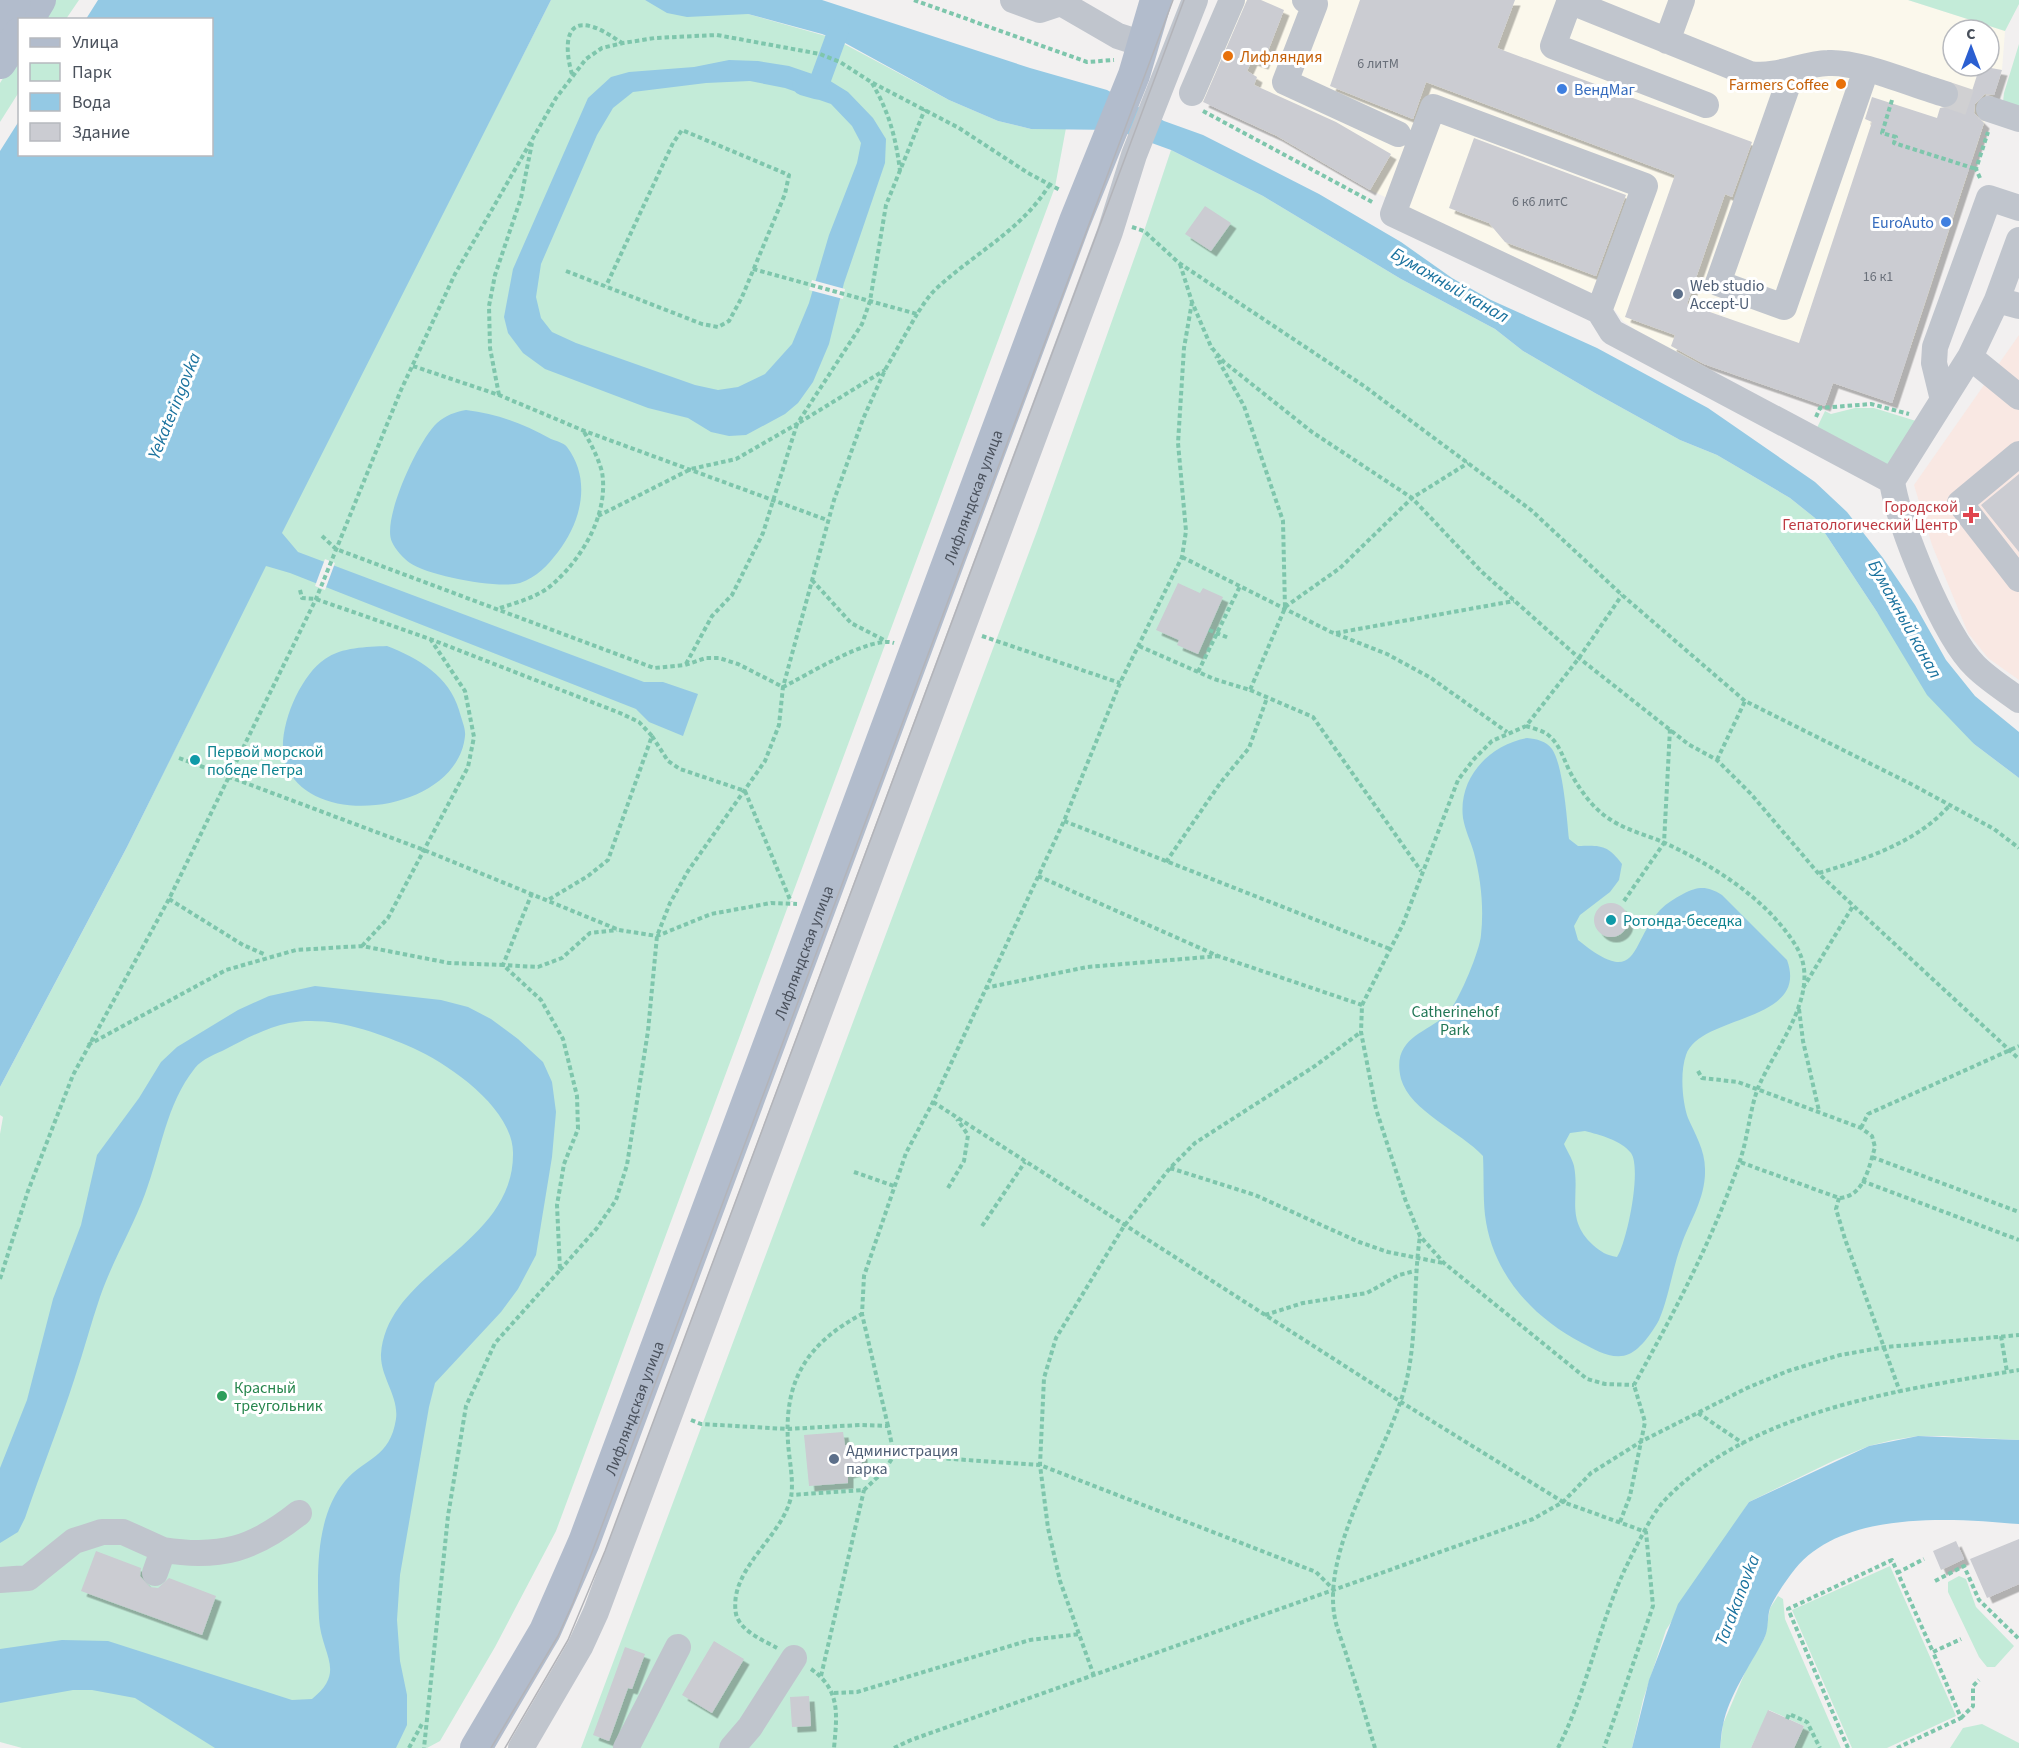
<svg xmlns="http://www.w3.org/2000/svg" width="2019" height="1748" font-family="'Source Sans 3',sans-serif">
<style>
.commercial{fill:#fbf8ec;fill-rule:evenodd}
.medical{fill:#f9e8e3}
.green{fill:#c3ebd8}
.water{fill:#94c9e4;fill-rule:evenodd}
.pier{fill:#f2f0f0}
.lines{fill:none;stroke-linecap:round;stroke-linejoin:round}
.canal{stroke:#94c9e4;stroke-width:21}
.building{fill:#cbccd2;filter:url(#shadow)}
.minor-tunnel{stroke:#d0d0d2;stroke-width:26;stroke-dasharray:26 13;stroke-linecap:butt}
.path{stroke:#7ec6ac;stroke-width:4;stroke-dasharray:4.5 3;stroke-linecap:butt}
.minor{stroke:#c0c5cd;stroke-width:26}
.major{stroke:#b2bccc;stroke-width:32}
.tram{stroke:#b3b4b9;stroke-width:1.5}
.food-dot{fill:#e8710a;stroke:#fff;stroke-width:2}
.shop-dot{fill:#3f7fe0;stroke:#fff;stroke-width:2}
.service-dot{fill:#5c6f8a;stroke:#fff;stroke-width:2}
.health-dot{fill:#e0444e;stroke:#fff;stroke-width:2}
.culture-dot{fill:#0f9aa8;stroke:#fff;stroke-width:2}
.leisure-dot{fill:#2e9e5b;stroke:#fff;stroke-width:2}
.labels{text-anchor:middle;stroke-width:6;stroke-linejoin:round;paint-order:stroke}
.number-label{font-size:14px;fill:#6a707a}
.food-label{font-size:16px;fill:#c56008;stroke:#fff;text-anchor:start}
.shop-label{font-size:16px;fill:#366cbe;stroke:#fff;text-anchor:start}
.service-label{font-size:16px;fill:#4e5e75;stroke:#fff;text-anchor:start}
.street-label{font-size:16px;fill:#4a515c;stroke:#fff}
.health-label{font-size:16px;fill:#be3a42;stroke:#fff;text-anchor:end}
.culture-label{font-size:16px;fill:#0d838f;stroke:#fff;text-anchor:start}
.park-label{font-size:16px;fill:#217756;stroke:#fff}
.leisure-label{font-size:16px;fill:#27864d;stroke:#fff;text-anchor:start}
.water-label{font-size:18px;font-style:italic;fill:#1a729e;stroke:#fff}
</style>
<defs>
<filter id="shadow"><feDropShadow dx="5.5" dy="5.5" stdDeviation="0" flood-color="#0004"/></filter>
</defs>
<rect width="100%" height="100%" fill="#f2f0f0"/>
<path class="commercial" d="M1244 0H1908L2005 31 2002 70 1973 159 1967 157 1961 173 1968 175 1911 348 1905 346 1900 362 1905 364 1892 403 1833 383 1825 406 1668 352 1623 321 1607 300 1370 190 1277 137 1202 101ZM1953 30H1989V66H1953Z"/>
<path class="medical" d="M2019 335V680L1988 658 1968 633 1932 545 1914 485Z"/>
<path class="green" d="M53 0H79L66 19 41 20Z
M551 0H645L725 14H748L833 38 949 100 998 121 1031 129 1066 128 1055 187 556 1531 495 1647 440 1741 427 1748H22L0 1742V1134L3 1117 0 1115V1087L127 847 333 428Z
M1908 0H2019V4L2005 31Z
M2019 44V113L2003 102 2004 93Z
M19 53V92L0 122V83Z
M1171 150 1263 196 1401 279 1495 329 1523 351 1595 393 1680 440 1717 455 1790 498 1815 518 1877 612 1974 744 2019 778V1440L1943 1436H1918L1893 1440 1869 1446 1835 1460 1749 1502 1666 1630 1643 1700 1632 1748H581L1037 531 1144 231Z
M1855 408H1874L1916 421 1890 469 1815 432 1825 411 1831 414Z
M1890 1566 1956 1716 1887 1748H1852L1792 1610Z
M1959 1576 1966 1579 1976 1607 2014 1646 1995 1667H1987L1979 1657 1948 1592V1582Z
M1778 1596 1783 1599 1785 1619 1841 1748H1794L1804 1726 1769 1710 1751 1748H1720L1723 1724 1746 1670 1765 1637 1770 1608Z
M1982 1724 2019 1743V1748H1950L1963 1728Z"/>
<path class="water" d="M98 0H551L282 533 298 552 644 682H663L698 694 683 736 649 722 636 709 290 573 266 566 127 847 0 1087V151L19 121 20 154H212V20L86 19Z
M645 0H822L1030 68 1107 90 1164 121 1203 135 1319 194 1401 242 1452 278 1491 300 1597 348 1708 408 1815 482 1847 512 1883 558 1915 605 1946 660 1975 696 2019 732V778L1974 744 1927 695 1877 612 1815 518 1790 498 1717 455 1680 440 1595 393 1523 351 1495 329 1401 279 1263 196 1171 150 1116 130 1031 129 998 121 949 100 845 43 822 34 748 14 687 17 667 13Z
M729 60 758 61 789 66 827 79 848 92 873 118 886 139 885 163 844 283 829 344 813 382 798 403 785 414 746 435 729 436 711 432 688 418 648 408 545 369 523 353 508 333 504 317 513 269 588 98 611 77 629 72 694 67ZM750 81 785 88 831 104 852 126 861 143 857 163 829 235 809 303 792 344 765 374 738 387 718 390 695 385 576 343 552 332 541 318 536 297 541 264 597 135 613 108 633 92 706 83Z
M466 410C497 414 523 423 551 439 556 441 564 443 567 447 592 480 581 522 558 552 547 566 537 577 520 583 498 589 429 576 410 563 404 559 395 549 392 542 381 520 419 439 437 423 446 415 455 412 466 410Z
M387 646C418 658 449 676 459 710 461 718 466 729 465 736 458 811 313 833 286 765 274 735 299 676 325 659 342 647 366 647 387 646Z
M1527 738C1537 739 1546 741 1552 749 1563 765 1567 818 1569 839L1578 846C1601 845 1608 845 1622 864L1619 880 1610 892 1580 915 1574 926 1578 940C1640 990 1629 944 1660 910 1667 903 1675 898 1683 894 1699 886 1707 886 1722 895L1787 960C1810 1023 1700 1014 1686 1055 1680 1072 1682 1101 1688 1118 1695 1134 1705 1150 1705 1169 1706 1198 1690 1220 1681 1246 1672 1270 1669 1297 1659 1320 1653 1331 1641 1349 1629 1354 1614 1361 1595 1350 1582 1343 1532 1317 1492 1273 1485 1215 1483 1196 1484 1176 1483 1156 1461 1132 1410 1111 1401 1079 1390 1034 1433 1033 1450 1010 1460 998 1480 950 1481 935 1484 908 1481 879 1474 853 1471 842 1465 830 1463 818 1458 778 1489 745 1527 738ZM1585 1131C1600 1135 1621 1140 1631 1153 1642 1169 1627 1242 1617 1257 1606 1255 1601 1252 1593 1245 1565 1219 1580 1197 1574 1166 1572 1158 1567 1151 1564 1144L1570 1133Z
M315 986 441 1000 468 1007 491 1019 518 1039 543 1062 552 1082 556 1112 552 1157 536 1255 518 1289 501 1312 435 1383 429 1407 400 1575 397 1620 400 1661 407 1695V1725L396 1748H215L135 1698 92 1690H73L0 1703V1649L62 1640 108 1641 292 1700 312 1699C347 1671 321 1655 319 1618 317 1574 315 1517 345 1481 365 1458 390 1458 396 1419 399 1396 380 1377 381 1354 387 1270 515 1246 513 1152 512 1108 449 1064 413 1048 377 1032 329 1015 289 1023 268 1027 245 1039 226 1049 216 1054 202 1059 195 1068 166 1104 161 1152 145 1194 132 1229 112 1262 100 1297 91 1323 84 1350 75 1377 60 1424 41 1471 25 1518L18 1532 0 1543V1468L27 1400 53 1299 81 1225 97 1155 139 1098 161 1062 177 1047 238 1010 269 996Z
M1918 1436 2019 1440V1524C1951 1518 1843 1510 1795 1569 1787 1579 1776 1595 1770 1608 1767 1617 1769 1629 1764 1639 1750 1666 1729 1695 1723 1725 1721 1733 1721 1741 1720 1748H1632L1649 1680 1678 1604 1749 1502 1869 1446Z"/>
<path class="pier" d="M812 280 845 289 843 299 809 290Z
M325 559 335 563 325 590 315 586Z"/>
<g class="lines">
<path class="canal" d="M803 85 817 89 839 29"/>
</g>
<path class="building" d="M1247 0H1261L1284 10 1263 64 1252 60 1247 71 1257 77 1254 85 1336 122 1391 154 1370 190 1277 136 1203 102Z
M1360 0H1515L1497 48 1752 142 1732 197 1725 194 1687 304 1799 343 1872 122 1865 119 1872 97 1937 118 1940 108 1955 105 1960 94 1970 97 1980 66 2002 70 1994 95 1985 94 1975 104 1974 113 1984 123 1892 403 1833 383 1825 406 1704 364 1671 346 1675 335 1625 317 1675 175 1426 82 1413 119 1330 86Z
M1474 138 1626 195 1596 276 1505 242 1489 223 1449 208Z
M1205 206 1231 223 1211 251 1185 234Z
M2019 474V552L1981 505Z
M1178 583 1200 593 1203 588 1223 597 1198 654 1177 645 1179 640 1156 630Z
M1594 920a17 17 0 1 1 34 0a17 17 0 1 1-34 0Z
M843 1432 845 1445 855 1447 862 1454V1463L858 1470 848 1473V1483L809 1486 804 1435Z
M2019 1539V1584L1987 1598 1970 1559Z
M1956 1541 1964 1559 1941 1570 1933 1551Z
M96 1551 141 1568 140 1576 150 1587 158 1588 169 1578 216 1596 202 1635 81 1591Z
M714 1641 744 1659 712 1713 682 1695Z
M625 1647 645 1654 632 1689 628 1688 609 1741 593 1735Z
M809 1696 811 1726 792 1727 790 1697Z
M1768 1710 1804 1726 1794 1748H1751Z"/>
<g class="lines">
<path class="minor-tunnel" d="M1945 94 1989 109"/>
<path class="path" d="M914 0 1087 62 1114 60
M572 74C567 58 560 16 593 27 603 30 613 37 622 43
M872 83C889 112 896 138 900 171
M1892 100 1882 133 1896 137 1894 143 1976 169
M1203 111 1374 203
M1980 178 1976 169 1988 132
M1132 227 1144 231 1179 263 1364 386 1531 510 1622 595 1745 701 1911 784 1994 829 2019 848
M1180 264 1192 302 1212 349
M753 269 917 314C923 305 929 295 937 288 976 252 1022 230 1050 184
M566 271 702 324 718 327 729 321 742 297 785 194 789 175 682 130 673 143 606 286
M1212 348 1224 362 1312 432 1412 498 1482 572 1579 658 1688 744 1717 760 1751 794 1818 873 2019 1059
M413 366 499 395 582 430 827 520
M499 395 490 348 489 306 495 275 521 198 532 143
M1816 417 1820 408 1871 404 1909 414
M598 516 691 469 736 459 797 424 862 324 870 301 886 205 925 109
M322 536 336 549 654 668 685 665 706 658H719L738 664 783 687C806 676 870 635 894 643
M1182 557 1331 632 1387 654 1431 678 1507 732
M812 580 851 623 886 641
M300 590 302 598 316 599 430 639 620 713 639 722 652 736 608 860 588 876 548 900
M1285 607 1340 568 1412 498 1468 463
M500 608C518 602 539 597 554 583 583 557 609 513 602 472 598 457 591 444 583 430
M1209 630 1229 638
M1336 633 1514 601
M982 636 1120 683
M1139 646 1214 679 1250 690 1285 608 1283 521 1244 406 1216 356
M686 664 712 616 732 595 763 533 797 424 885 370
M1198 672 1240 586
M1250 690 1313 717 1421 871
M1526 726C1532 728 1541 730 1547 734 1560 744 1563 758 1570 772 1580 790 1593 809 1611 820 1628 831 1647 835 1665 843 1714 866 1767 899 1796 946 1824 992 1775 1047 1758 1088 1749 1112 1748 1139 1739 1163 1712 1241 1674 1313 1634 1385
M652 736 668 761 680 769 745 791 791 902
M179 758 424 850 619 930 657 936 711 914 771 903 797 904
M1717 760 1745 701
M1064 821 1390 949
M1166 862 1221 782 1249 748 1267 698
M1819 873C1865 859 1916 843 1949 806
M1038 876 1218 956 1362 1005 1361 1032 1376 1109 1405 1199 1420 1236 1444 1263 1587 1379 1605 1384 1634 1385
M532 893 503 965 538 967 562 958 590 933 617 930
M169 899 243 945 266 955
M1624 901 1664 843 1670 729
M362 946 388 918 424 850 468 767 474 737 465 691 431 640
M985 988 1087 967 1218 956
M1803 988 1853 906
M1362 1005 1403 924 1458 780 1474 759 1492 741 1526 726 1579 658 1622 595
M1799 1009 1803 1041 1819 1111
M88 1045 226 970 296 950 362 946 449 963 503 965 541 1000 563 1039 577 1096 578 1129 564 1164 557 1205 560 1270 495 1343 466 1406 448 1516 424 1748
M1698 1071 1702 1078 1738 1082 1861 1128 1872 1136 1875 1147C1869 1167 1864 1197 1839 1198L1740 1162
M933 1102 1401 1402 1563 1502 1646 1532 1653 1606 1604 1748
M1861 1128 1868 1114 2019 1046
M1872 1157 2019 1212
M1170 1168 1255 1195 1359 1242 1388 1252 1443 1263
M854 1172 894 1186
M1862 1181 2019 1240
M948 1188 964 1161 968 1135 957 1119
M1839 1198 1836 1209 1845 1239 1900 1392
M982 1226 1025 1162
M560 1270 597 1228 616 1200 627 1165 648 1031 657 936 670 903 688 871 765 761 779 725 783 687 834 500 863 419 885 370 917 314
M0 1279 28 1191 73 1075 169 899 316 599 401 390 455 274 556 98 586 59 602 48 623 43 655 38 717 35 820 54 840 62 871 82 959 128 1028 173 1060 190
M1265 1315 1303 1303 1367 1293 1399 1275 1415 1271
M2001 1336 2007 1372
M1698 1413 1744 1444
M691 1420 701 1424 787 1429 860 1425 888 1426 894 1455 885 1470 864 1490 791 1495
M888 1426 862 1314 864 1276 906 1153 933 1102 1064 821 1120 683 1182 557 1186 531 1178 443 1184 348 1192 302
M894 1455 1040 1465 1316 1572 1333 1589
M1620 1522 1630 1496 1645 1422 1634 1385
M1897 1573 1924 1559
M1935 1581 1964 1566 1979 1600 2019 1639
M777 1648C763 1640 740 1631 736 1614 728 1569 782 1538 791 1497 794 1481 789 1459 788 1442 784 1379 808 1343 862 1314
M811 1669C841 1690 837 1715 834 1748
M821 1676 864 1490
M1094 1676 1060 1581 1048 1528 1040 1465 1044 1378 1056 1338 1124 1226 1170 1168 1195 1143 1315 1066 1361 1032
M834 1693 857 1692 1030 1640 1080 1634
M1961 1718 1973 1706V1686L1979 1680
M1787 1719 1789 1714 1807 1722 1820 1748
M409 1748 423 1722
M894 1748 911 1740 1533 1519 1563 1502 1591 1473 1642 1441 1747 1388 1788 1371 1840 1355 1886 1347 2019 1335
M1375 1748C1366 1718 1357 1687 1347 1657 1343 1643 1336 1628 1334 1613 1325 1547 1379 1464 1400 1403 1419 1350 1412 1291 1420 1236
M1558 1748C1587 1691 1598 1627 1625 1569 1634 1551 1650 1517 1663 1502 1749 1410 1900 1390 2019 1370
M1848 1748 1788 1609 1892 1560 1933 1652
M1897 1748 1961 1718 1933 1652 1961 1639"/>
<path class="minor" d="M1013 0 1040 10 1061 3 1063 0
M1305 0 1315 4 1285 82 1398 134
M1570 0 1553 46 1706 105
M1569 1 1750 74C1778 78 1801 64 1828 63 1859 61 1913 85 1945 94
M1061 3 1118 36 1143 44
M1667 41 1682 0
M1793 70 1718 283 1784 307 1866 70
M1192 93 1232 0
M1433 107 1645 186 1599 311 1393 214Z
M1989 109 2019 119
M2019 240 1997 300 1970 357 1892 481C1898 524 1944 636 1975 666 1988 679 2004 689 2019 700
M1997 300 2019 306
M1599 311 1612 332 1892 481
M1970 357 2019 397
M1943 400 1934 363 1935 347 1989 198 2019 208
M2019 454 1960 503 2019 579
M163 1550C221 1559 254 1549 299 1513
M0 1580 28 1578 74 1541 102 1532H123L163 1550 155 1573
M521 1748 580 1647 596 1612 1110 232 1134 155 1195 0
M626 1748 678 1647
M732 1748 750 1727 794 1658"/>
<g class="major">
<path d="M28 20 40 0"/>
<path d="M0 24 15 0"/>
<path d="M0 63 20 33"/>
<path id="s1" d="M476 1748 545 1631 584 1542 1075 221 1134 75 1156 0"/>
</g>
<path class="tram" d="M491 1748 558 1636 573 1603 1173 0
M505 1748 568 1640 605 1551 1184 0"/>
</g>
<g class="food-dot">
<circle cx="1228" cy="56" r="6"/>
<circle cx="1841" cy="84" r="6"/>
</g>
<g class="shop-dot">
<circle cx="1562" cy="89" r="6"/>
<circle cx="1946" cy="222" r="6"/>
</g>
<g class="service-dot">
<circle cx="1678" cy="294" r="6"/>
<circle cx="834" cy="1459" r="6"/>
</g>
<path class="health-dot" d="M1968 506h6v6h6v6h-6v6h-6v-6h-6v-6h6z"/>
<g class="culture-dot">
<circle cx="195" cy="760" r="6"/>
<circle cx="1611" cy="920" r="6"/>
</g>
<circle class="leisure-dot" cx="222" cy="1396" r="6"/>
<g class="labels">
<g class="number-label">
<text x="1378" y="68">6 литМ</text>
<text x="1540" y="206">6 к6 литС</text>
<text x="1878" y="281">16 к1</text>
</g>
<g class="food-label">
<text x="1240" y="62">Лифляндия</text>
<text x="1829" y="90" text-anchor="end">Farmers Coffee</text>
</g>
<g class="shop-label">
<text x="1574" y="95">ВендМаг</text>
<text x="1934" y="228" text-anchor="end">EuroAuto</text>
</g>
<g class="service-label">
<text x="1690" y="291">Web studio<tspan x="1690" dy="18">Accept-U</tspan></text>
<text x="846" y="1456">Администрация<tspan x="846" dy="18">парка</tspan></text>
</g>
<g class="street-label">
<text dy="6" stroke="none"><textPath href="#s1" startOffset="1348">Лифляндская улица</textPath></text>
<text dy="6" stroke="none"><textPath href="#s1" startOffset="862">Лифляндская улица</textPath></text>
<text dy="6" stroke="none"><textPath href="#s1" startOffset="376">Лифляндская улица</textPath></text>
</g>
<g class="health-label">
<text x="1958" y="512">Городской<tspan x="1958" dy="18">Гепатологический Центр</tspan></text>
</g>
<g class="culture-label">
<text x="207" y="757">Первой морской<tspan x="207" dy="18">победе Петра</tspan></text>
<text x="1623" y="926">Ротонда-беседка</text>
</g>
<g class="park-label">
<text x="1455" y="1017">Catherinehof<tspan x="1455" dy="18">Park</tspan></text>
</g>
<g class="leisure-label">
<text x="234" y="1393">Красный<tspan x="234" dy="18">треугольник</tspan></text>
</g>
<g class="water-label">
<text transform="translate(1450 285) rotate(30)" y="6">Бумажный канал</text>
<text transform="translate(174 406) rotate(-68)" y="6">Yekateringovka</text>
<text transform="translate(1905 619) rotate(61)" y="6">Бумажный канал</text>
<text transform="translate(1737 1600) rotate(-69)" y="6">Tarakanovka</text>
</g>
</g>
<rect x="18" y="18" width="195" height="138" fill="#ffffff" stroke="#b7b9be" stroke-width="1.5"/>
<rect x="30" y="38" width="30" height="9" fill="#b2bccc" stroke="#b7b9be" stroke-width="1.5"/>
<text x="72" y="48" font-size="18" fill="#4a515c">Улица</text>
<rect x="30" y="63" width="30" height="18" fill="#c3ebd8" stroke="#b7b9be" stroke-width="1.5"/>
<text x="72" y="78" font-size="18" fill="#4a515c">Парк</text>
<rect x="30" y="93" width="30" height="18" fill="#94c9e4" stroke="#b7b9be" stroke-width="1.5"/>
<text x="72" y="108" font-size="18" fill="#4a515c">Вода</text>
<rect x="30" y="123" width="30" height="18" fill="#cbccd2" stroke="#b7b9be" stroke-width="1.5"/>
<text x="72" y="138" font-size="18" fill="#4a515c">Здание</text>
<g transform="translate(1971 48)"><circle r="28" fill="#ffffff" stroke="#b7b9be" stroke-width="1.5"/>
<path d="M0-4.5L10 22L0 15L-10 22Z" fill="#2b5fd1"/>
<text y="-9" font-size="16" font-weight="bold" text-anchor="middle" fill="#4a515c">С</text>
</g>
</svg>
